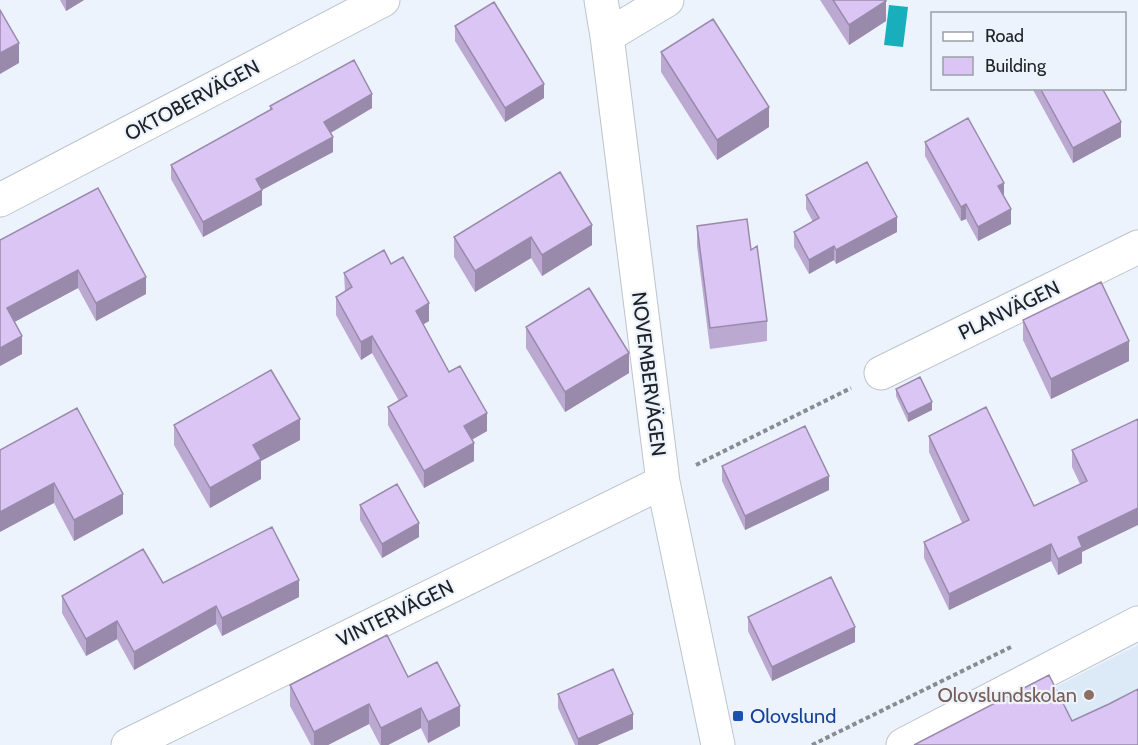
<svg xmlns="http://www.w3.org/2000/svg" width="1138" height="745" font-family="Cabin,sans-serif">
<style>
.built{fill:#dce9f7}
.water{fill:#19aebc}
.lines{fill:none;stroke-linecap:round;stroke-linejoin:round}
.minor-casing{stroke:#bdc4cc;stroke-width:35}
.path{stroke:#888d93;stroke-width:4;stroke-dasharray:4.5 3;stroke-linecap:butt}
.minor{stroke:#fff;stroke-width:33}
.wall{fill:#bca9d2}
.shaded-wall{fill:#998aab}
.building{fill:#dbc5f4;stroke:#998aab;stroke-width:1.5}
.education-dot{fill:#8d6e63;stroke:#ecf3fc;stroke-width:2}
.transit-dot{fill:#1a4fb4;stroke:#ecf3fc;stroke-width:2}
.labels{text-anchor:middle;stroke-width:4.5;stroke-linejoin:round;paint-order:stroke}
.street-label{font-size:20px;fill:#202326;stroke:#ecf3fc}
.education-label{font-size:20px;fill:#785e54;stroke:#ecf3fc;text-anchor:end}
.transit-label{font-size:20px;fill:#164399;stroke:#ecf3fc;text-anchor:start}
</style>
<rect width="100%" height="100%" fill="#ecf3fc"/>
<path class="built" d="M1138 645V745H942Z"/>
<path class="water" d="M889 5 908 7 903 47 884 45Z"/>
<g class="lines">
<defs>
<path id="minor" d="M601 0 607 36 663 482 718 745
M607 36 667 0
M0 200 383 0
M881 373 1138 247
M128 745 663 482
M903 745 1138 623"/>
</defs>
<use href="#minor" class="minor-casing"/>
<path class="path" d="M696 465 851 388
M812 745 1011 647"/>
<use href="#minor" class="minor"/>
</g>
<path class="wall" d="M60 0H84L66 11Z
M820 0H886V21L849 45Z
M455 26 544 98 505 122 455 41Z
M661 52 769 127 717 160 661 72Z
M1032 88H1102L1121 137 1073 163Z
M270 106 372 108 330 133 333 152 262 190V205L203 237 171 179V165L270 110Z
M925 142 1004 197 1011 224 978 241 966 219 961 221 925 156Z
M560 172 592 245 542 276 531 258 475 292 454 257V237Z
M806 195 897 232 836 264 834 260 809 274 794 247V232L813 222 806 209Z
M697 226 751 250 767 321V341L710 349 697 246Z
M0 240 146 294 96 321 78 288 14 322 22 354 0 366Z
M391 264 429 321 423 324 449 372 487 431 472 440 474 461 424 488 388 425V407L399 401 372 353 361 360 336 315V297L345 292 344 273Z
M1023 320 1129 361 1051 399 1023 340Z
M526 327 629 373 565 412 526 348Z
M896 389 932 410 908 422 896 396Z
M1138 419 1082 552V563L1058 575 1051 561 949 610 924 558V542L962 523 929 452V436L1034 506 1080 484 1072 467V450Z
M174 425 300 440 261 461V479L210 508 174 445Z
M0 450 123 514 74 541 54 503Z
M722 466 829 490 745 530 722 481Z
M360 505 419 537 382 558 360 520Z
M163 583 299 597 222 636 216 624 134 670 117 639 86 656 62 613V596Z
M748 617 855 642 772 681 748 631Z
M408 677 460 726 428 743 421 728 388 745H380L369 724 328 745H311L290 706V685Z
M558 694 633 729 597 745H575L558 708Z"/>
<path class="shaded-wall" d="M66 0H84L66 11Z
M886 1V21L849 45V25Z
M19 43V63L0 74V53Z
M544 84V98L505 122V108Z
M372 94V108L324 137V122Z
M769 107V127L717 160V140Z
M1121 122V137L1073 163V148Z
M333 137V152L256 193V179Z
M1004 183V198L998 186Z
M262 190V205L203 237V222Z
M966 204V219L961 221V207Z
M1011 209V224L978 241V227Z
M897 217V232L836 264V250Z
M592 225V245L542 276V255Z
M531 237V258L475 292V271Z
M834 246V260L809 274V260Z
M78 270V288L7 326V308Z
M146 277V294L96 321V303Z
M429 303V321L416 329V311Z
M22 336V354L0 366V348Z
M372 336V353L361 360V342Z
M1129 341V361L1051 399V379Z
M629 353V373L565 412V392Z
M932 402V410L908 422V414Z
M487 413V431L464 444V426Z
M300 419V440L261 461V479L210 508V488L253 445Z
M474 443V461L424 488V471Z
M829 476V490L745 530V516Z
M54 483V503L0 532V512Z
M123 494V514L74 541V520Z
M1138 508V525L1082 552V563L1058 575V559L1078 537Z
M419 523V537L382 558V544Z
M1051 544V561L949 610V594Z
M299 580V597L222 636V618Z
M216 606V624L134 670V652Z
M117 621V639L86 656V639Z
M855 627V642L772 681V667Z
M369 704V724L328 745H314V732Z
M460 706V726L428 743V722Z
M421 708V728L388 745H381V728Z
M633 714V729L597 745H578V739Z"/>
<path class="building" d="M833 0H886V1L849 25Z
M494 2 544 84 505 108 455 26Z
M0 10 19 43 0 53Z
M713 19 769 107 717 140 661 52Z
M354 60 372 94 324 122 333 137 256 179 262 190 203 222 171 165 272 109 270 106Z
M1040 88H1102L1121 122 1073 148Z
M968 118 1004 183 998 186 1011 209 978 227 966 204 961 207 925 142Z
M867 162 897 217 836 250 834 246 809 260 794 232 819 218 806 195Z
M560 172 592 225 542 255 531 237 475 271 454 237Z
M98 188 146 277 96 303 78 270 7 308 22 336 0 348V240Z
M747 219 751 250 757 246 767 321 710 328 697 226Z
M384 250 391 264 403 257 429 303 416 311 449 372 460 366 487 413 464 426 474 443 424 471 388 407 407 396 372 336 361 342 336 297 352 287 344 273Z
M1101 282 1129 341 1051 379 1023 320Z
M589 288 629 353 565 392 526 327Z
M271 370 300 419 253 445 261 459 210 488 174 425Z
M920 377 932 402 908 414 896 389Z
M986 407 1034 506 1087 481 1072 450 1138 419V508L1078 537 1082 547 1058 559 1051 544 949 594 924 542 969 520 929 436Z
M77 408 123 494 74 520 54 483 0 512V450Z
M805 426 829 476 745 516 722 466Z
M397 484 419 523 382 544 360 505Z
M272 527 299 580 222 618 216 606 134 652 117 621 86 639 62 596 143 549 163 583Z
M831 577 855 627 772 667 748 617Z
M387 635 408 677 437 662 460 706 428 722 421 708 381 728 369 704 314 732 290 685Z
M613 669 633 714 578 739 558 694Z
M1049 675 1072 721 1109 704 1138 689V745H914Z"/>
<circle class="education-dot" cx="1089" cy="695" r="6"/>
<rect class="transit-dot" x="732" y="710" width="12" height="12" rx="3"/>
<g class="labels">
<g class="street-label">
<text transform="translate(192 100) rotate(-28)" y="7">OKTOBERVÄGEN</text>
<text transform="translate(1009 310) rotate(-26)" y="7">PLANVÄGEN</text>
<text transform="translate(649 374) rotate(83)" y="7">NOVEMBERVÄGEN</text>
<text transform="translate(395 613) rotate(-26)" y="7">VINTERVÄGEN</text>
</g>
<g class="education-label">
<text x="1077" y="702">Olovslundskolan</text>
</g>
<g class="transit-label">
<text x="750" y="723">Olovslund</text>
</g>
</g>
<rect x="931" y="12" width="195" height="78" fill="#ecf3fc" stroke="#9aa0a6" stroke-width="1.5"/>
<rect x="943" y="32" width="30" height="9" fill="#ffffff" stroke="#9aa0a6" stroke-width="1.5"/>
<text x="985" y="42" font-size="18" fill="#202326">Road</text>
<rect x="943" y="57" width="30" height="18" fill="#dbc5f4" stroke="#9aa0a6" stroke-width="1.5"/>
<text x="985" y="72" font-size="18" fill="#202326">Building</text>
</svg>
